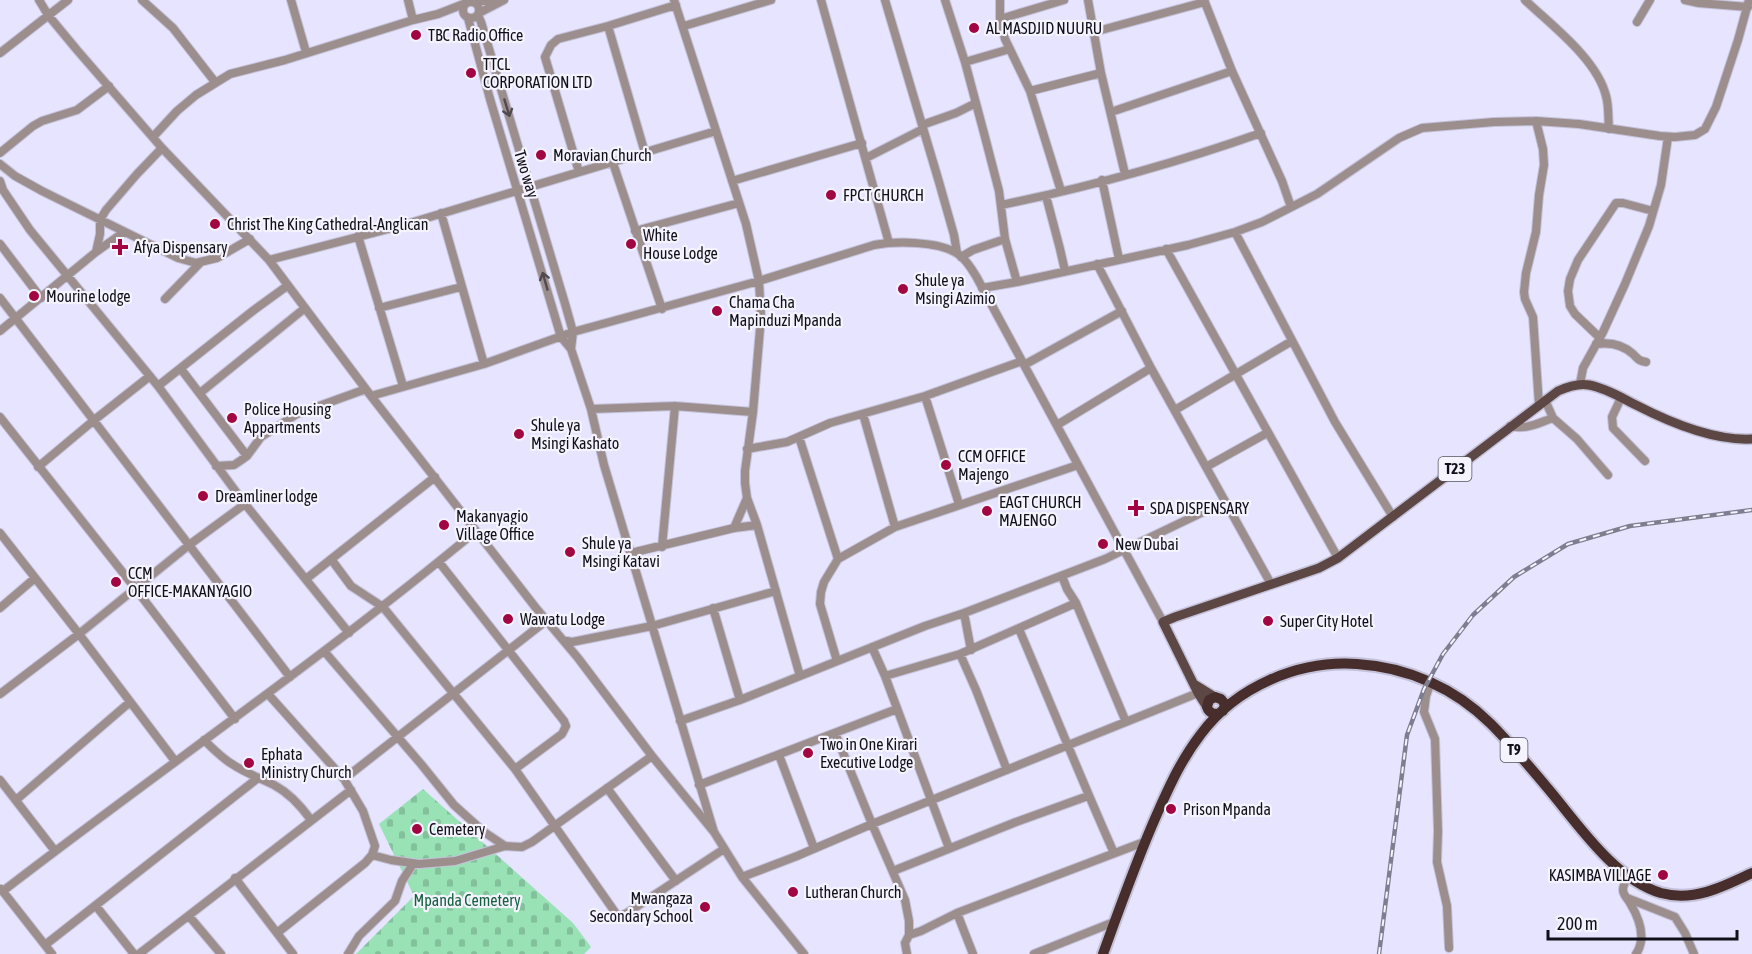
<svg xmlns="http://www.w3.org/2000/svg" width="1752" height="954" font-family="'Asap Condensed',sans-serif">
<style>
.cemetery{fill:url(#cemetery-stones)}
.lines{fill:none;stroke-linecap:round;stroke-linejoin:round}
.minor-casing{stroke:#c4c2da;stroke-width:10}
.major-casing{stroke:#c4c2da;stroke-width:12}
.highway-casing{stroke:#c4c2da;stroke-width:14}
.minor{stroke:#9c8e8d;stroke-width:8}
.major{stroke:#5d4744;stroke-width:9}
.highway{stroke:#472e2c;stroke-width:10}
.rail-casing{stroke:#7f7e90;stroke-width:4.5}
.rail{stroke:#f4f3fe;stroke-width:2;stroke-dasharray:7;stroke-linecap:butt}
.oneway{stroke:#50494d}
.poi-dot{fill:#a20642;stroke:#f4f3fe;stroke-width:2}
.labels{text-anchor:middle;stroke-width:4.5;stroke-linejoin:round;paint-order:stroke}
.shield{fill:#f4f3fe;stroke:#55545e;stroke-width:1.5}
.shield-label{font-size:15px;font-weight:bold;fill:#111019}
.poi-label{font-size:16px;fill:#111019;stroke:#f4f3fe;text-anchor:start}
.street-label{font-size:16px;fill:#111019;stroke:#f4f3fe}
.park-label{font-size:16px;fill:#16613d;stroke:#f4f3fe}
</style>
<defs>
<pattern id="cemetery-stones" width="16" height="16" patternUnits="userSpaceOnUse" patternTransform="scale(1.5)"><rect width="16" height="16" fill="#99e2b6"/><path d="M2 7V4a2 2 0 0 1 4 0v3zM10 15v-3a2 2 0 0 1 4 0v3z" fill="#83c19c"/></pattern>
</defs>
<rect width="100%" height="100%" fill="#e6e4ff"/>
<path class="cemetery" d="M423 789 573 923 591 947 584 954H356L414 896 379 824Z"/>
<g class="lines">
<defs>
<path id="minor" d="M39 0 48 15 77 50 162 148 269 260 371 396 536 608 578 658 652 756 714 832
M142 0 173 28 215 82
M291 0 306 52
M408 0 413 20
M674 0 746 224 759 281 761 317 753 412 745 471V483L747 498 757 525 800 676
M821 0 889 243
M885 0 939 182 954 235 957 253
M945 0 965 62 985 137 999 191 1005 239 1017 282
M1000 0V19L1005 39 1030 91 1061 191
M1088 0 1101 73 1125 174
M1204 0 1232 71 1282 181 1291 207
M1525 0C1551 25 1597 59 1606 96 1609 106 1608 118 1609 129
M1685 0 1699 3 1748 7
M463 10a8 8 0 1 1 16 0a8 8 0 1 1-16 0Z
M472 2 493 0
M479 13 504 0
M478 15 481 22 566 307 573 332 571 349 591 409 604 465 714 832 742 877 804 954
M468 18 490 99 561 337 571 349
M1000 19 1064 0
M1637 22 1650 0
M608 26 645 153
M684 26 771 0
M1094 32 1205 2
M0 53 68 0
M965 62 1010 49
M1030 91 1101 73
M1111 112 1232 71
M1536 121 1543 149 1544 165 1539 195 1536 232 1526 273 1524 292 1525 299 1533 317 1539 405
M922 125 956 113 976 103
M153 137 177 111 196 95 230 74 285 60 413 20 438 14 466 3
M0 153 33 126 42 121 77 110 109 86
M866 158 923 129
M613 163 662 309
M0 164 15 176 42 191 178 258 196 263 217 258 250 239
M579 172 545 57 551 45 558 39 608 26 676 5
M1102 180 1119 259
M0 181 3 190 30 230 158 386 245 504 349 633
M732 181 862 143
M1046 196 1060 249 1065 271
M1001 205C1089 187 1176 163 1261 133
M441 213 484 364
M635 231 739 203
M1235 232 1335 422 1393 517
M358 236 403 386
M0 244 41 298
M1166 249 1338 558
M96 252 100 234V220L106 210 137 174 162 148
M961 257 973 250 1005 239
M269 260 400 226 716 131
M1097 264 1151 368 1271 584
M982 288 1017 282 1188 245 1235 232 1262 222 1317 194 1399 138 1422 128 1494 122 1536 121 1579 124 1660 136 1675 137 1695 135 1705 129 1716 107 1738 40 1749 0
M0 298 290 677
M165 299 200 263
M379 308 461 287
M0 331 96 252 124 232
M1600 338 1575 314 1570 306 1568 291 1570 279 1578 260 1616 203H1623L1653 211
M1596 344C1610 342 1622 344 1633 354 1638 359 1639 361 1646 362
M1024 365 1122 311
M181 369 247 456
M1580 384 1583 368 1603 332 1625 284 1649 226 1661 185 1668 137
M158 386 254 310 287 286
M200 393 305 308
M371 396 484 364 573 332 759 281 874 245C896 241 939 241 958 254 966 259 971 268 976 276L1163 622
M925 396 959 504
M1621 398 1612 417 1613 428 1645 461
M1545 400 1553 418
M591 409 675 406 753 412
M1175 410 1292 341
M863 414 895 527
M0 417 135 588 235 719
M1057 425 1151 368
M1510 426C1527 430 1538 423 1553 418L1577 439 1608 475
M799 437 838 559
M747 449 787 442 830 423 925 396 1022 361
M216 466 234 465 240 461 247 456 261 437 297 414 366 389
M38 467 93 421 150 376
M1206 467 1267 433
M734 528 747 498
M0 533 79 634 175 761
M662 547 675 406
M631 553 734 528 757 525
M331 559 351 586 383 607 515 769 617 915 620 916 627 913 724 849
M439 562 564 721 566 726 562 734 515 769
M1062 576 1067 589 1076 603 1126 722
M306 579 435 477
M0 608 35 578
M713 608 740 700
M964 613 971 650
M1019 629C1051 704 1081 779 1114 853
M567 641 572 642 652 626 776 591
M872 647 885 676 949 848
M324 651 421 764 454 805 484 832 505 846 522 847 532 842 652 756
M960 654 976 690 1007 770
M837 661 820 604 821 592 824 582 838 559 895 527 1078 465
M885 676 960 654 1076 603
M1431 682 1426 696 1424 712 1435 739 1438 831 1437 862 1447 906 1449 948
M0 694 79 634 189 545 245 504
M268 694 344 779 363 811 375 846 372 855 365 863 277 933
M680 721 740 700 925 626 964 613 1105 559 1224 502
M835 733 872 824 905 900 909 921V935L905 943 907 954
M204 740C213 749 222 758 232 764 245 773 260 778 274 785 289 793 301 806 311 820
M779 755 814 848
M344 779 547 620
M0 780 55 851
M699 785 897 709
M607 788 676 881
M16 800 130 702
M372 855 391 860 419 864 455 861 505 846
M893 871 1016 822 1088 796
M1628 876C1626 880 1623 885 1623 890 1623 895 1628 899 1630 903 1639 918 1647 938 1636 954
M742 877 797 856 872 824 1198 693
M235 878 293 954
M1 889 52 954
M3 891C160 770 323 658 476 531
M1627 898 1675 917 1685 933 1694 954
M96 906 134 954
M957 913 973 954
M189 916 221 954
M909 935 921 931 957 913 1144 842
M45 945 258 778
M139 954 351 790
M348 954 359 936 395 901 402 881 413 864
M1034 954 1114 922"/>
<path id="major" d="M1194 684 1215 697
M1207 707 1198 693 1163 622 1175 617 1319 568 1338 558 1558 391C1567 387 1578 383 1589 385 1606 388 1622 398 1636 405 1669 422 1714 441 1752 439"/>
<path id="highway" d="M1220 713C1214 715 1209 713 1207 707L1209 700 1215 697 1221 699 1225 704 1223 711
M1103 954C1120 907 1137 859 1157 814 1170 785 1181 760 1201 734 1236 687 1298 660 1357 664 1407 667 1455 688 1491 724 1510 743 1528 765 1545 785 1577 822 1612 878 1661 893 1693 902 1723 887 1752 873"/>
</defs>
<use href="#minor" class="minor-casing"/>
<use href="#major" class="major-casing"/>
<use href="#highway" class="highway-casing"/>
<use href="#minor" class="minor"/>
<use href="#major" class="major"/>
<use href="#highway" class="highway"/>
<defs>
<path id="rail" d="M1379 954 1407 735 1424 689 1443 654 1473 615 1514 577 1568 544 1630 526 1752 510"/>
</defs>
<use href="#rail" class="rail-casing"/>
<use href="#rail" class="rail"/>
</g>
<defs><path id="oneway-shaft" d="M-6 0H5M1.5-3L5.5 0L1.5 3" fill="none" stroke-width="1.6" stroke-linecap="round" stroke-linejoin="round" transform="scale(1.5)"/></defs>
<g class="oneway">
<use href="#oneway-shaft" transform="translate(507 108) rotate(73)"/>
<use href="#oneway-shaft" transform="translate(545 281) rotate(-106)"/>
</g>
<g class="poi-dot">
<circle cx="974" cy="28" r="6"/>
<circle cx="416" cy="35" r="6"/>
<circle cx="471" cy="73" r="6"/>
<circle cx="541" cy="155" r="6"/>
<circle cx="831" cy="195" r="6"/>
<circle cx="215" cy="224" r="6"/>
<circle cx="631" cy="244" r="6"/>
<path d="M117 238h6v6h6v6h-6v6h-6v-6h-6v-6h6z"/>
<circle cx="903" cy="289" r="6"/>
<circle cx="34" cy="296" r="6"/>
<circle cx="717" cy="311" r="6"/>
<circle cx="232" cy="418" r="6"/>
<circle cx="519" cy="434" r="6"/>
<circle cx="946" cy="465" r="6"/>
<circle cx="203" cy="496" r="6"/>
<path d="M1133 499h6v6h6v6h-6v6h-6v-6h-6v-6h6z"/>
<circle cx="987" cy="511" r="6"/>
<circle cx="444" cy="525" r="6"/>
<circle cx="1103" cy="544" r="6"/>
<circle cx="570" cy="552" r="6"/>
<circle cx="116" cy="582" r="6"/>
<circle cx="508" cy="619" r="6"/>
<circle cx="1268" cy="621" r="6"/>
<circle cx="808" cy="753" r="6"/>
<circle cx="249" cy="763" r="6"/>
<circle cx="1171" cy="809" r="6"/>
<circle cx="417" cy="829" r="6"/>
<circle cx="1663" cy="875" r="6"/>
<circle cx="793" cy="892" r="6"/>
<circle cx="705" cy="907" r="6"/>
</g>
<g class="labels">
<g class="shield">
<rect x="1438.5" y="457" width="33" height="24" rx="4.5"/>
<rect x="1500.5" y="738" width="27" height="24" rx="4.5"/>
</g>
<g class="shield-label">
<text x="1455" y="474">T23</text>
<text x="1514" y="755">T9</text>
</g>
<g class="poi-label">
<text x="986" y="34">AL MASDJID NUURU</text>
<text x="428" y="41">TBC Radio Office</text>
<text x="483" y="70">TTCL<tspan x="483" dy="18">CORPORATION LTD</tspan></text>
<text x="553" y="161">Moravian Church</text>
<text x="843" y="201">FPCT CHURCH</text>
<text x="227" y="230">Christ The King Cathedral-Anglican</text>
<text x="643" y="241">White<tspan x="643" dy="18">House Lodge</tspan></text>
<text x="134" y="253">Afya Dispensary</text>
<text x="915" y="286">Shule ya<tspan x="915" dy="18">Msingi Azimio</tspan></text>
<text x="46" y="302">Mourine lodge</text>
<text x="729" y="308">Chama Cha<tspan x="729" dy="18">Mapinduzi Mpanda</tspan></text>
<text x="244" y="415">Police Housing<tspan x="244" dy="18">Appartments</tspan></text>
<text x="531" y="431">Shule ya<tspan x="531" dy="18">Msingi Kashato</tspan></text>
<text x="958" y="462">CCM OFFICE<tspan x="958" dy="18">Majengo</tspan></text>
<text x="215" y="502">Dreamliner lodge</text>
<text x="999" y="508">EAGT CHURCH<tspan x="999" dy="18">MAJENGO</tspan></text>
<text x="1150" y="514">SDA DISPENSARY</text>
<text x="456" y="522">Makanyagio<tspan x="456" dy="18">Village Office</tspan></text>
<text x="582" y="549">Shule ya<tspan x="582" dy="18">Msingi Katavi</tspan></text>
<text x="1115" y="550">New Dubai</text>
<text x="128" y="579">CCM<tspan x="128" dy="18">OFFICE-MAKANYAGIO</tspan></text>
<text x="520" y="625">Wawatu Lodge</text>
<text x="1280" y="627">Super City Hotel</text>
<text x="820" y="750">Two in One Kirari<tspan x="820" dy="18">Executive Lodge</tspan></text>
<text x="261" y="760">Ephata<tspan x="261" dy="18">Ministry Church</tspan></text>
<text x="1183" y="815">Prison Mpanda</text>
<text x="429" y="835">Cemetery</text>
<text x="1651" y="881" text-anchor="end">KASIMBA VILLAGE</text>
<text x="805" y="898">Lutheran Church</text>
<text x="693" y="904" text-anchor="end">Mwangaza<tspan x="693" dy="18">Secondary School</tspan></text>
</g>
<g class="street-label">
<text transform="translate(527 174) rotate(73)" y="6">Two way</text>
</g>
<g class="park-label">
<text x="467" y="906">Mpanda Cemetery</text>
</g>
</g>
<path d="M1548 930v9h189v-9" fill="none" stroke="#111019" stroke-width="3"/>
<text x="1557" y="930" font-size="18" fill="#111019" stroke="#f4f3fe" stroke-width="4.5" paint-order="stroke">200 m</text>
</svg>
